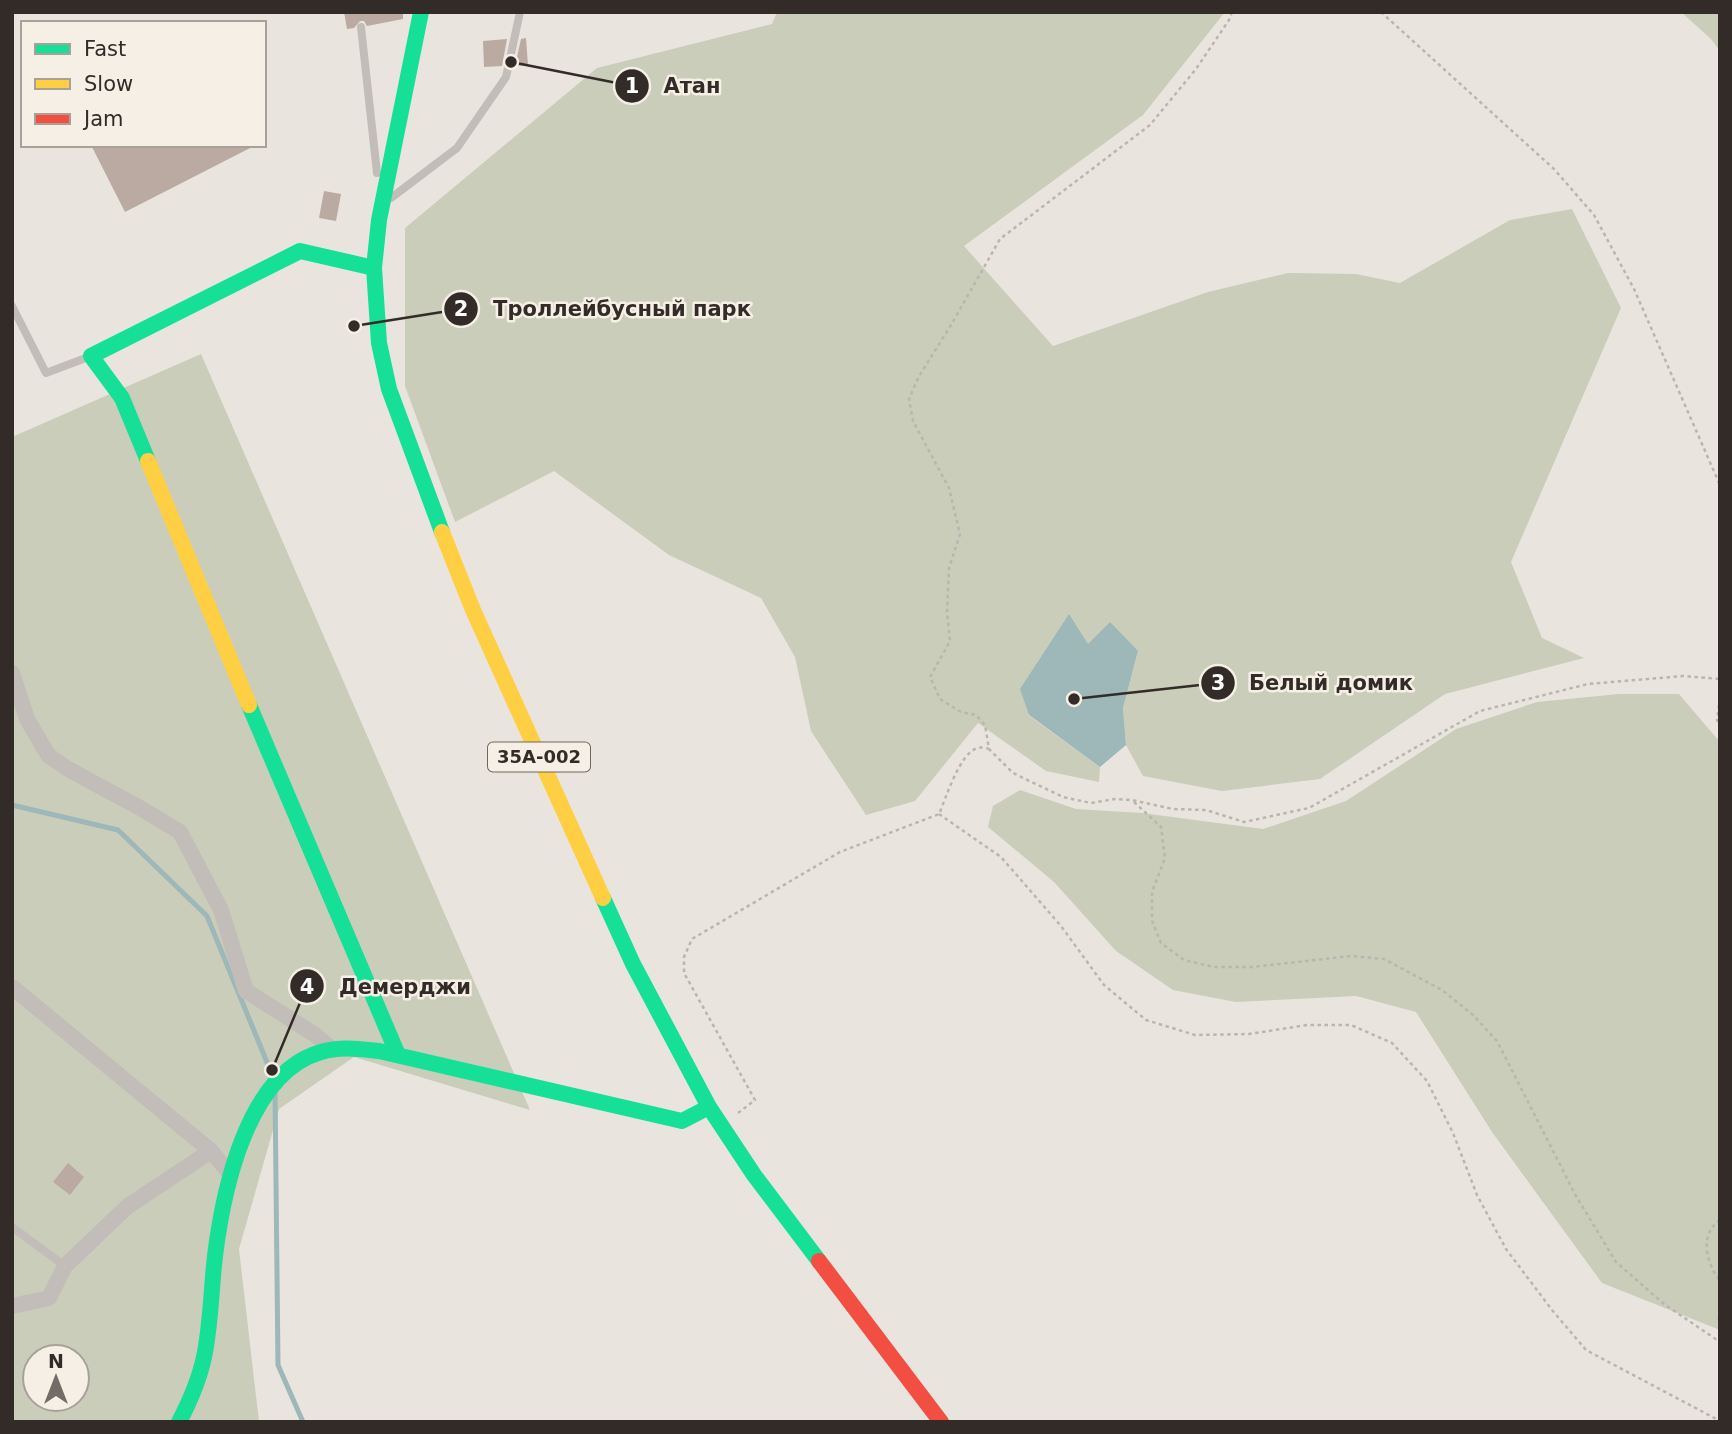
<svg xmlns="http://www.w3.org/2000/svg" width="1732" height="1434" font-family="'DejaVu Sans',sans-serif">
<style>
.green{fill:#cacdba;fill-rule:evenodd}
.water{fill:#9eb7b8}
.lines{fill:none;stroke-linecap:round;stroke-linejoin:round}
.stream{stroke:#9eb7b8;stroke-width:5}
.building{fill:#bbaaa2}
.path{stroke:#bbb5b0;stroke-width:2.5;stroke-dasharray:3.5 3.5;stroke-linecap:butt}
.lane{stroke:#c2bdb8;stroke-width:8}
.street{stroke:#c2bdb8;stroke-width:16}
.fast{stroke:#16e098;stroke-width:16}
.slow{stroke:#ffcf43;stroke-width:16}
.jam{stroke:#f24e42;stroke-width:16}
.labels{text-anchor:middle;stroke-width:5;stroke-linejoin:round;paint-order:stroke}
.shield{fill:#f6efe6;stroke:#6d6660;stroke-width:2}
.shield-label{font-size:18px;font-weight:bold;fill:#322b27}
.leader{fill:none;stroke:#322b27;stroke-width:2.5}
.callout-dot{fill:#322b27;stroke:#f6efe6;stroke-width:2.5}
.mark-label{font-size:21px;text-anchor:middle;font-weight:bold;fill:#fff}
.callout-label{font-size:21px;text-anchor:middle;font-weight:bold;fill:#322b27;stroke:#f6efe6;stroke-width:5;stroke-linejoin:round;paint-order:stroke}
</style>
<rect width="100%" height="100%" fill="#eae4de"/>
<path class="green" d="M777 12H1225L1143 115 964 246 1053 346 1208 292 1288 273 1356 274 1400 283 1510 220 1572 209 1621 308 1511 562 1542 638 1584 658 1445 694 1320 779 1222 791 1143 776 1126 745 1123 708 1138 651 1028 715 1100 767 1099 782 1046 771 978 723 915 801 866 815 811 731 795 657 761 598 669 555 554 471 455 522 405 386V228L597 68 772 24Z
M1681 12H1720V51L1711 39Z
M201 354 530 1110 354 1057 279 1109 239 1249 259 1422H12V437ZM35 1357H77V1399H35Z
M1619 694H1679L1720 742V1330L1602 1283 1492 1132 1416 1012 1356 996 1236 1002 1173 990 1116 951 1054 882 988 827 993 806 1020 790 1076 809 1142 813 1263 829 1346 801 1456 729 1537 702Z"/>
<path class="water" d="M1069 614 1088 644 1110 622 1138 651 1123 708 1126 745 1100 767 1029 715 1020 689Z"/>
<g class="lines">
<path class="stream" d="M12 805 118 830 207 916 273 1077
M275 1090 278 1365 303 1422"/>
</g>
<path class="building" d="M344 12H403V19L367 26 364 21H360L354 28 347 29Z
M526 38 528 65 515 66 521 39Z
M507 39 502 66 484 67 483 41Z
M91 145H256L125 212Z
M324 191 341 194 336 221 319 218Z
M68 1163 84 1177 70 1195 53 1182Z"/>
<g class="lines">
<path class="path" d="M1232 12 1229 20 1196 69 1150 125 1000 239 951 325 918 378 909 399 913 421 949 488 960 534 949 568 947 612 950 641 930 677 940 699 961 712 976 715 985 725 989 749 1013 773 1063 797 1091 803 1115 799 1132 800 1173 809 1206 810 1244 822 1309 808 1480 711 1588 684 1683 676 1720 679
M1381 12 1554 169 1594 215 1634 289 1720 485
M1720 698 1717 720 1720 724
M1134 802 1161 827 1165 858 1152 892V921L1161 943 1184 960 1214 967H1252L1351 956 1384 959 1442 990 1473 1015 1497 1041 1576 1196 1616 1262 1664 1304 1720 1342
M939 814 1001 857 1061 926 1104 985 1146 1020 1195 1035 1249 1034 1307 1025H1351L1392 1043 1427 1081 1453 1133 1477 1195 1506 1249 1552 1310 1586 1350 1720 1421
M738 1113 755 1100 684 973V957L692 939 840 852 939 814C946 798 960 752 978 748 982 747 986 748 989 749
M1720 1220C1699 1234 1706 1263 1720 1281
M1720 1317 1718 1320 1720 1327"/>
<path class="lane" d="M361 27 377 173
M391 198 457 148 506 77 520 12
M12 306 46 373 91 356
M12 1227 65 1266"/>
<path class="street" d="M12 673 27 719 48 755 68 769 142 809 180 832 221 910 246 991 314 1034 333 1050
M12 987 211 1151 231 1175
M12 1306 49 1298 65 1266 128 1206 211 1151"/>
<path class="fast" d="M421 12 379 220 374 268 379 343 389 389 442 532
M148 461 122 398 91 356 300 251 374 268
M249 705 398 1055
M603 898 633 964 709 1107 754 1175 819 1261
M179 1422C190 1401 199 1381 204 1357 211 1324 211 1290 215 1256 223 1191 247 1073 321 1052 340 1046 360 1049 379 1051L682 1121 709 1107"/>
<path class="slow" d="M148 461 249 705
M442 532 473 610 603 898"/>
<path class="jam" d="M819 1261 941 1422"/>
</g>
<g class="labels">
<rect class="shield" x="488" y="742.5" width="102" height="29" rx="5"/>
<g class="shield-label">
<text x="539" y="763">35А-002</text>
</g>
</g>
<path class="leader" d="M511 62L632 86M354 326L461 309M1074 699L1218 683M272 1070L307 986"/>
<g class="callout-dot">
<circle cx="511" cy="62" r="7"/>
<circle cx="354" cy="326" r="7"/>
<circle cx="1074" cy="699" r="7"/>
<circle cx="272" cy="1070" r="7"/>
<circle cx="632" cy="86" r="18"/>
<circle cx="461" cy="309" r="18"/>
<circle cx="1218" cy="683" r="18"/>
<circle cx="307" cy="986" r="18"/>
</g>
<g class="mark-label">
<text x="632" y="93">1</text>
<text x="461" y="316">2</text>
<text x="1218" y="690">3</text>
<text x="307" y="994">4</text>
</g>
<g class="callout-label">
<text x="692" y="93">Атан</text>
<text x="622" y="316">Троллейбусный парк</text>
<text x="1331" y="690">Белый домик</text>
<text x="405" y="994">Демерджи</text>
</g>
<rect width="1732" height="1434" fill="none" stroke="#322b27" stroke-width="28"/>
<rect x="21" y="21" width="245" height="126" fill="#f6efe6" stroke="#a8a19a" stroke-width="2"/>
<rect x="35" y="44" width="35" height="10" fill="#16e098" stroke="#a8a19a" stroke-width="2"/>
<text x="84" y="56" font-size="21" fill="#322b27">Fast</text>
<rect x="35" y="79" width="35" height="10" fill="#ffcf43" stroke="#a8a19a" stroke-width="2"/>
<text x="84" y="91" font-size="21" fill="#322b27">Slow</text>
<rect x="35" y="114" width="35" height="10" fill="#f24e42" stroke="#a8a19a" stroke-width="2"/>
<text x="84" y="126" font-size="21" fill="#322b27">Jam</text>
<g transform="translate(56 1378)"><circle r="33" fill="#f6efe6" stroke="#a8a19a" stroke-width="2"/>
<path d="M0-5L12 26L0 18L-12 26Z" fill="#726c67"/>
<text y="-10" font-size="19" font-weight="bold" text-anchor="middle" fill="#322b27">N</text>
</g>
</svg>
